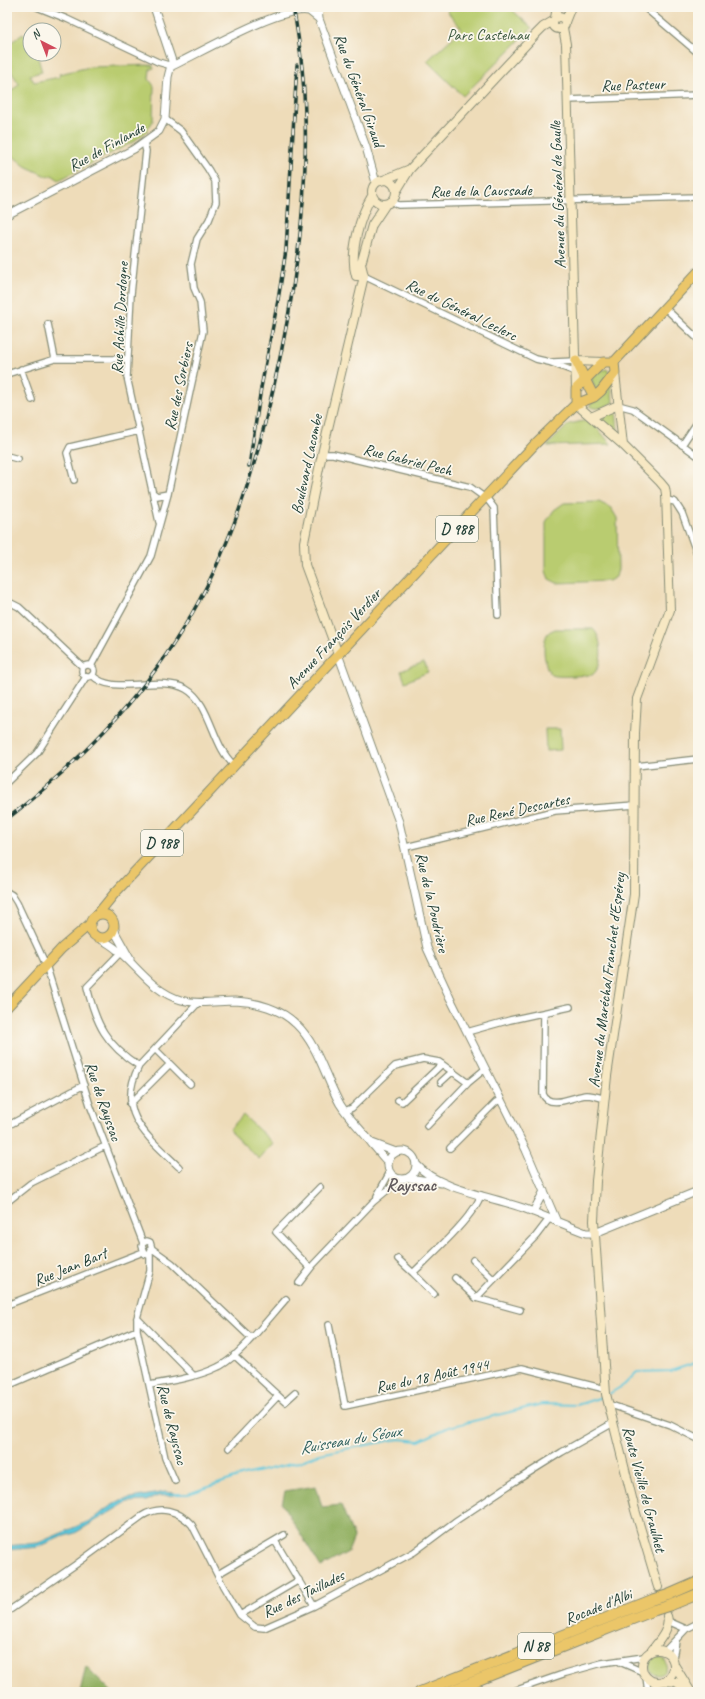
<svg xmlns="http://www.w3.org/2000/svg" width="705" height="1699" font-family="Caveat,sans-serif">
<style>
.green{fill:#b9cc6f;stroke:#6c8452}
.forest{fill:#92b062;stroke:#58764b}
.water{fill:#5fc7dc;stroke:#3f8288}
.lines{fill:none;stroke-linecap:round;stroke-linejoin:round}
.stream{stroke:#5fc7dc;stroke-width:2}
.minor-casing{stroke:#868c76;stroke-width:8}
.tertiary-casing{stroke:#868c76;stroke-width:9}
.secondary-casing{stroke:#868c76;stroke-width:10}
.primary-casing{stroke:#868c76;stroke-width:11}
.trunk-casing{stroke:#868c76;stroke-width:12}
.minor{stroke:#fff;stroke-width:5.5}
.tertiary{stroke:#fff;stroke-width:7}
.secondary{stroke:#f7e8c3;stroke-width:8}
.primary{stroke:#ebc669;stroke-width:9}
.trunk{stroke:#ebc669;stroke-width:10}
.rail-casing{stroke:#1f3d34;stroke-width:3.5}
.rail{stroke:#fbf7ec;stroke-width:2;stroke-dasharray:6;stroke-linecap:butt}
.trunk-bridge-casing{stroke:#868c76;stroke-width:12;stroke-linecap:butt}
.trunk-bridge{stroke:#ebc669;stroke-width:10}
.labels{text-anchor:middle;stroke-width:3.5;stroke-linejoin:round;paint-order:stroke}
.shield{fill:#fbf7ec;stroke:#61756b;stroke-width:1}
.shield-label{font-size:15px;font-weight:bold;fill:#1f3d34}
.park-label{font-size:16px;fill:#3e5a40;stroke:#fbf7ec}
.street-label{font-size:16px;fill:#1f3d34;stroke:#fbf7ec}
.water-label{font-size:17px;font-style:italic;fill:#2f605e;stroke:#fbf7ec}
.quarter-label{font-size:18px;font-weight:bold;fill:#625b5e;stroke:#fbf7ec}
</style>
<rect width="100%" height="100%" fill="#fbf7ec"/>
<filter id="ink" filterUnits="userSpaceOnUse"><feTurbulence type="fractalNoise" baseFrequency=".025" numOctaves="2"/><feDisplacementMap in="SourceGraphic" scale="8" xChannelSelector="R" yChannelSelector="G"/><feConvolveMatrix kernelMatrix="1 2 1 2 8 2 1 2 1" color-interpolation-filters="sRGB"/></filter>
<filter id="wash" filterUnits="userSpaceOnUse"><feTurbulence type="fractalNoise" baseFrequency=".012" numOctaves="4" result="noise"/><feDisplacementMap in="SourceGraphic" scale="16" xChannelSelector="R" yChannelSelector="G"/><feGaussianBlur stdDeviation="0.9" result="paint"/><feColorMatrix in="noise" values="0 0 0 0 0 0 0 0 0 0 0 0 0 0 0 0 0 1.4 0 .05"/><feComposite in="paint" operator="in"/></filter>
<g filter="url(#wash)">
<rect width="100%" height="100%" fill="#eedcb9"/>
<path class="green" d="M452 7H509L532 28 463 96 427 61 462 29 447 11Z
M23 34 30 42V54H37L42 72 30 75 34 82 60 77 59 74 90 67 152 65 154 68 150 69 149 79 154 86 153 121 146 132 133 142 59 180 52 175 48 177 25 166 7 151V95L19 84 7 65V45Z
M607 369 609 372 605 382 597 390 595 388 591 378 599 371Z
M611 383 613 402C606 407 597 411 589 406Z
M616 411 619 438 601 421 600 416Z
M588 420 598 429 611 444 547 446 569 424Z
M599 502 611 508 617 518 618 569 616 577 609 581 557 583 549 579 546 571V522L554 510 564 503Z
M555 629H593C603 638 604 667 592 675 584 675 558 678 552 675 544 670 542 644 546 637 547 632 551 631 555 629Z
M424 662 428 672 405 682 401 671Z
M545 729H560L561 750 546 751Z
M243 1115 273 1143 259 1159 229 1130Z
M649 1666a9 9 0 1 1 18 0a9 9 0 1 1-18 0Z"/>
<path class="forest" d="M316 1486 322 1507 341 1505 354 1537 348 1552 321 1567 282 1504 285 1491Z
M86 1666 112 1692H80Z"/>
<path class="water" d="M165 1492 175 1493V1495L158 1496 146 1501 127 1502 75 1533 61 1537 38 1547 7 1550V1546L38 1543 94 1519 106 1509 121 1500Z"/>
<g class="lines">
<path class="stream" d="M609 1394 624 1385 637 1372 671 1371 698 1362
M172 1494H188L244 1475 299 1462 319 1454 399 1439 419 1441 449 1427 542 1404 577 1405 605 1396"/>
</g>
</g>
<g filter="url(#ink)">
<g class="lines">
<defs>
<path id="minor" d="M37 7 67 19 158 62 172 66
M644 7 698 53
M568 100 698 95
M144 143 146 151 131 294 127 377 159 522
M392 201 398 205 698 197
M364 276 536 359 549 362 576 372
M665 308 698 339
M48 324 55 359
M553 362 576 361
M21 369 32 400
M7 374 55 359H127
M618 405 633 409 698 456
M682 445 698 421
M322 454H333L470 487 488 500 494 508 498 615
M7 456 18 459
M74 480 67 453 70 447 139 431
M153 493 157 496 168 494
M667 500 675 502 682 513 698 557
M7 601 19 607 83 667
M82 671a6 6 0 1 1 12 0a6 6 0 1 1-12 0Z
M91 666 151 556 168 494 203 331 200 302 194 288 191 264 197 239 209 220 216 202 215 181 208 169 181 131 165 119
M92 675C113 697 159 674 186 689 211 703 212 746 234 765
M636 766 698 759
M7 782 37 753 86 677
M406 847 555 811 635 805
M7 892 12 895 17 903 46 965 90 1105 143 1243
M120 953 87 987C96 1024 106 1045 139 1066L198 1003
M544 1013 543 1094C549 1110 574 1096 586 1095 592 1095 599 1097 605 1099
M467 1032 510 1020 570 1007
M155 1049 190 1084
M139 1066C115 1113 147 1136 179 1167
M441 1082 453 1071
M398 1100 402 1102 442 1064
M130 1104 170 1064
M345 1111 352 1108 395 1066 423 1059 439 1062 468 1083 485 1069
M7 1126 84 1085
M427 1126 468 1083
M450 1148 496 1102 501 1100
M377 1196 390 1172
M7 1202 31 1183 105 1146
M147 1241 150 1242 152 1249 149 1255 145 1254 142 1246 143 1243Z
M151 1248 172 1263 250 1337
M150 1255V1271L137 1318V1330L165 1458 175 1481
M398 1259 413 1273
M473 1260 493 1279
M310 1268 276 1232 320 1187
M455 1278 476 1298
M299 1283 313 1265 373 1202 401 1179
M434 1294 413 1273C431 1255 473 1218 481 1195
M7 1305 143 1252
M520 1310 476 1298 536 1236 549 1219
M137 1318 193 1375
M329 1325 345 1406 522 1368 605 1389
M234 1355 285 1402 295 1393
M149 1385C172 1381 198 1377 218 1367 238 1358 270 1317 286 1299
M7 1386 137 1330
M608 1404 670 1425 698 1439
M229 1448 278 1396
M275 1541 314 1606
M218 1574 284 1535
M7 1612 75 1565 142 1516C160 1505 178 1510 192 1525L223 1586 240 1615 255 1627 264 1628 314 1606 414 1552 457 1520 514 1482 562 1452 613 1423
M240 1615 299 1580
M668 1621 686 1629
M665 1651 686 1629 698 1623
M673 1658 676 1641
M620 1662 643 1672
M646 1677 648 1692
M511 1692 566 1673 602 1663 644 1657
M651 1692 659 1682"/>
<path id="tertiary" d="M318 7 319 19 366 147 376 183
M172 66C200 53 282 5 309 11L319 19
M7 215 134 149 159 131 165 119 168 77 172 61 154 7
M338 654 399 822 427 948 450 998 526 1150 557 1222
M114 926 116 934 130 959
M100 939C131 953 146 990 181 1000 199 1005 217 1001 235 1001 257 1002 281 1009 296 1024 318 1045 325 1077 340 1104 349 1119 362 1130 372 1144 378 1150 382 1157 388 1162
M372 1143 396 1152
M388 1165a14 14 0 1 1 28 0a14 14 0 1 1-28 0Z
M416 1164C437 1189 493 1197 523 1208 544 1216 565 1225 586 1233H595L698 1191
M409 1178 441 1183
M533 1212 544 1191"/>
<path id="secondary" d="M553 23a6 6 0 1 1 12 0a6 6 0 1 1-12 0Z
M555 18 557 7
M565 22 571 7
M563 28 566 44 576 389
M372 192a12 12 0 1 1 24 0a12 12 0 1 1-24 0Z
M381 181 410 169
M396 192 410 169 535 35 543 27 553 21
M364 276H356C349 254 360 215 372 196
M576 361 603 362
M615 373 623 445
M576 404 623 445 660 482 665 488 666 494 670 610 637 699 635 733 634 894 607 1076 596 1181 594 1221 606 1394 635 1510 658 1587
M591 417 618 405
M338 654 305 565 304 542 322 454 364 276 361 264 372 225 386 204
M642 1666a16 16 0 1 1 32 0a16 16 0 1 1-32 0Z
M652 1650C659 1641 671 1628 667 1616
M675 1666 691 1692
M663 1681 676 1682 690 1692"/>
<path id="primary" d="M576 361 594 397
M614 362 698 272
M576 404V389L603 362H614
M90 926a12 12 0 1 1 24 0a12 12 0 1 1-24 0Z
M97 915 114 894 536 443 576 404 594 397 601 391 615 373 614 362
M7 1007 62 948 90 924"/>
<path id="trunk" d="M668 1595 698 1582
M671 1605 698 1594
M420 1692 652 1600
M448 1692 655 1610"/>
</defs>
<use href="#minor" class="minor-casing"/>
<use href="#tertiary" class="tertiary-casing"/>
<use href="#secondary" class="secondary-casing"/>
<use href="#primary" class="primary-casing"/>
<use href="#trunk" class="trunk-casing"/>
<use href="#minor" class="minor"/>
<use href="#tertiary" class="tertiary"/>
<use href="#secondary" class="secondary"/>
<use href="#primary" class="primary"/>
<use href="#trunk" class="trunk"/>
<defs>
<path id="rail" d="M249 466 261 388 278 300 286 250 297 65
M7 819C77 764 138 703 184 627 230 552 255 470 274 385 302 263 318 132 293 7"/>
</defs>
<use href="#rail" class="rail-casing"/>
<use href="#rail" class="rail"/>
<defs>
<path id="trunk-bridge" d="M652 1600 668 1595
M655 1610 671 1605"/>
</defs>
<use href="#trunk-bridge" class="trunk-bridge-casing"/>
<use href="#trunk-bridge" class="trunk-bridge"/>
</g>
</g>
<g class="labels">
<g class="shield">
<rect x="436" y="516" width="42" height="26" rx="3"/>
<rect x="141" y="830" width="42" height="26" rx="3"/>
<rect x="518" y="1633" width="36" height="26" rx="3"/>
</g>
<g class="shield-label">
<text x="457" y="534">D 988</text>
<text x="162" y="848">D 988</text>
<text x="536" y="1651">N 88</text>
</g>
<g class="park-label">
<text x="488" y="40">Parc Castelnau</text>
</g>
<g class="street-label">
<text transform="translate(633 84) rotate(-2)" y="6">Rue Pasteur</text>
<text transform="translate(360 90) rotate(70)" y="6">Rue du Général Giraud</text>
<text transform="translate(106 146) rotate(-29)" y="6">Rue de Finlande</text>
<text transform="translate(481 190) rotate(-1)" y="6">Rue de la Caussade</text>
<text transform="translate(557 195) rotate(-92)" y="6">Avenue du Général de Gaulle</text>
<text transform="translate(462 309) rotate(26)" y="6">Rue du Général Leclerc</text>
<text transform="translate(119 318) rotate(-87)" y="6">Rue Achille Dordogne</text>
<text transform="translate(178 386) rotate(-78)" y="6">Rue des Sorbiers</text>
<text transform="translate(408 459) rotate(14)" y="6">Rue Gabriel Pech</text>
<text transform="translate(306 464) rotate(-78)" y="6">Boulevard Lacombe</text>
<text transform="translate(333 638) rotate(-47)" y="6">Avenue François Verdier</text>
<text transform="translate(517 809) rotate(-12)" y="6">Rue René Descartes</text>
<text transform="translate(433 902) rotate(77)" y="6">Rue de la Poudrière</text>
<text transform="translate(606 980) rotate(-83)" y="6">Avenue du Maréchal Franchet d'Espérey</text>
<text transform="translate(104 1101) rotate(71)" y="6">Rue de Rayssac</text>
<text transform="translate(70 1266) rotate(-22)" y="6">Rue Jean Bart</text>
<text transform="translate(432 1375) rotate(-12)" y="6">Rue du 18 Août 1944</text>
<text transform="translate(173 1424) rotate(76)" y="6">Rue de Rayssac</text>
<text transform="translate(645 1489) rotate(75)" y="6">Route Vieille de Graulhet</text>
<text transform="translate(303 1593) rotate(-26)" y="6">Rue des Taillades</text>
<text transform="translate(598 1606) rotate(-22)" y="6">Rocade d'Albi</text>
</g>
<g class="water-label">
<text transform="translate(350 1439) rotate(-10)" y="6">Ruisseau du Séoux</text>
</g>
<g class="quarter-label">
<text x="411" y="1191">Rayssac</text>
</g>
</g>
<rect width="705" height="1699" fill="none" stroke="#fbf7ec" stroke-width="24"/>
<g transform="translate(42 42) rotate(318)"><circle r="19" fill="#fbf7ec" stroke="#a3ada2"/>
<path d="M0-3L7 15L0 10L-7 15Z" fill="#d1495b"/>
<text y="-6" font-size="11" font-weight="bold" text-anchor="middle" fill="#1f3d34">N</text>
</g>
</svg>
